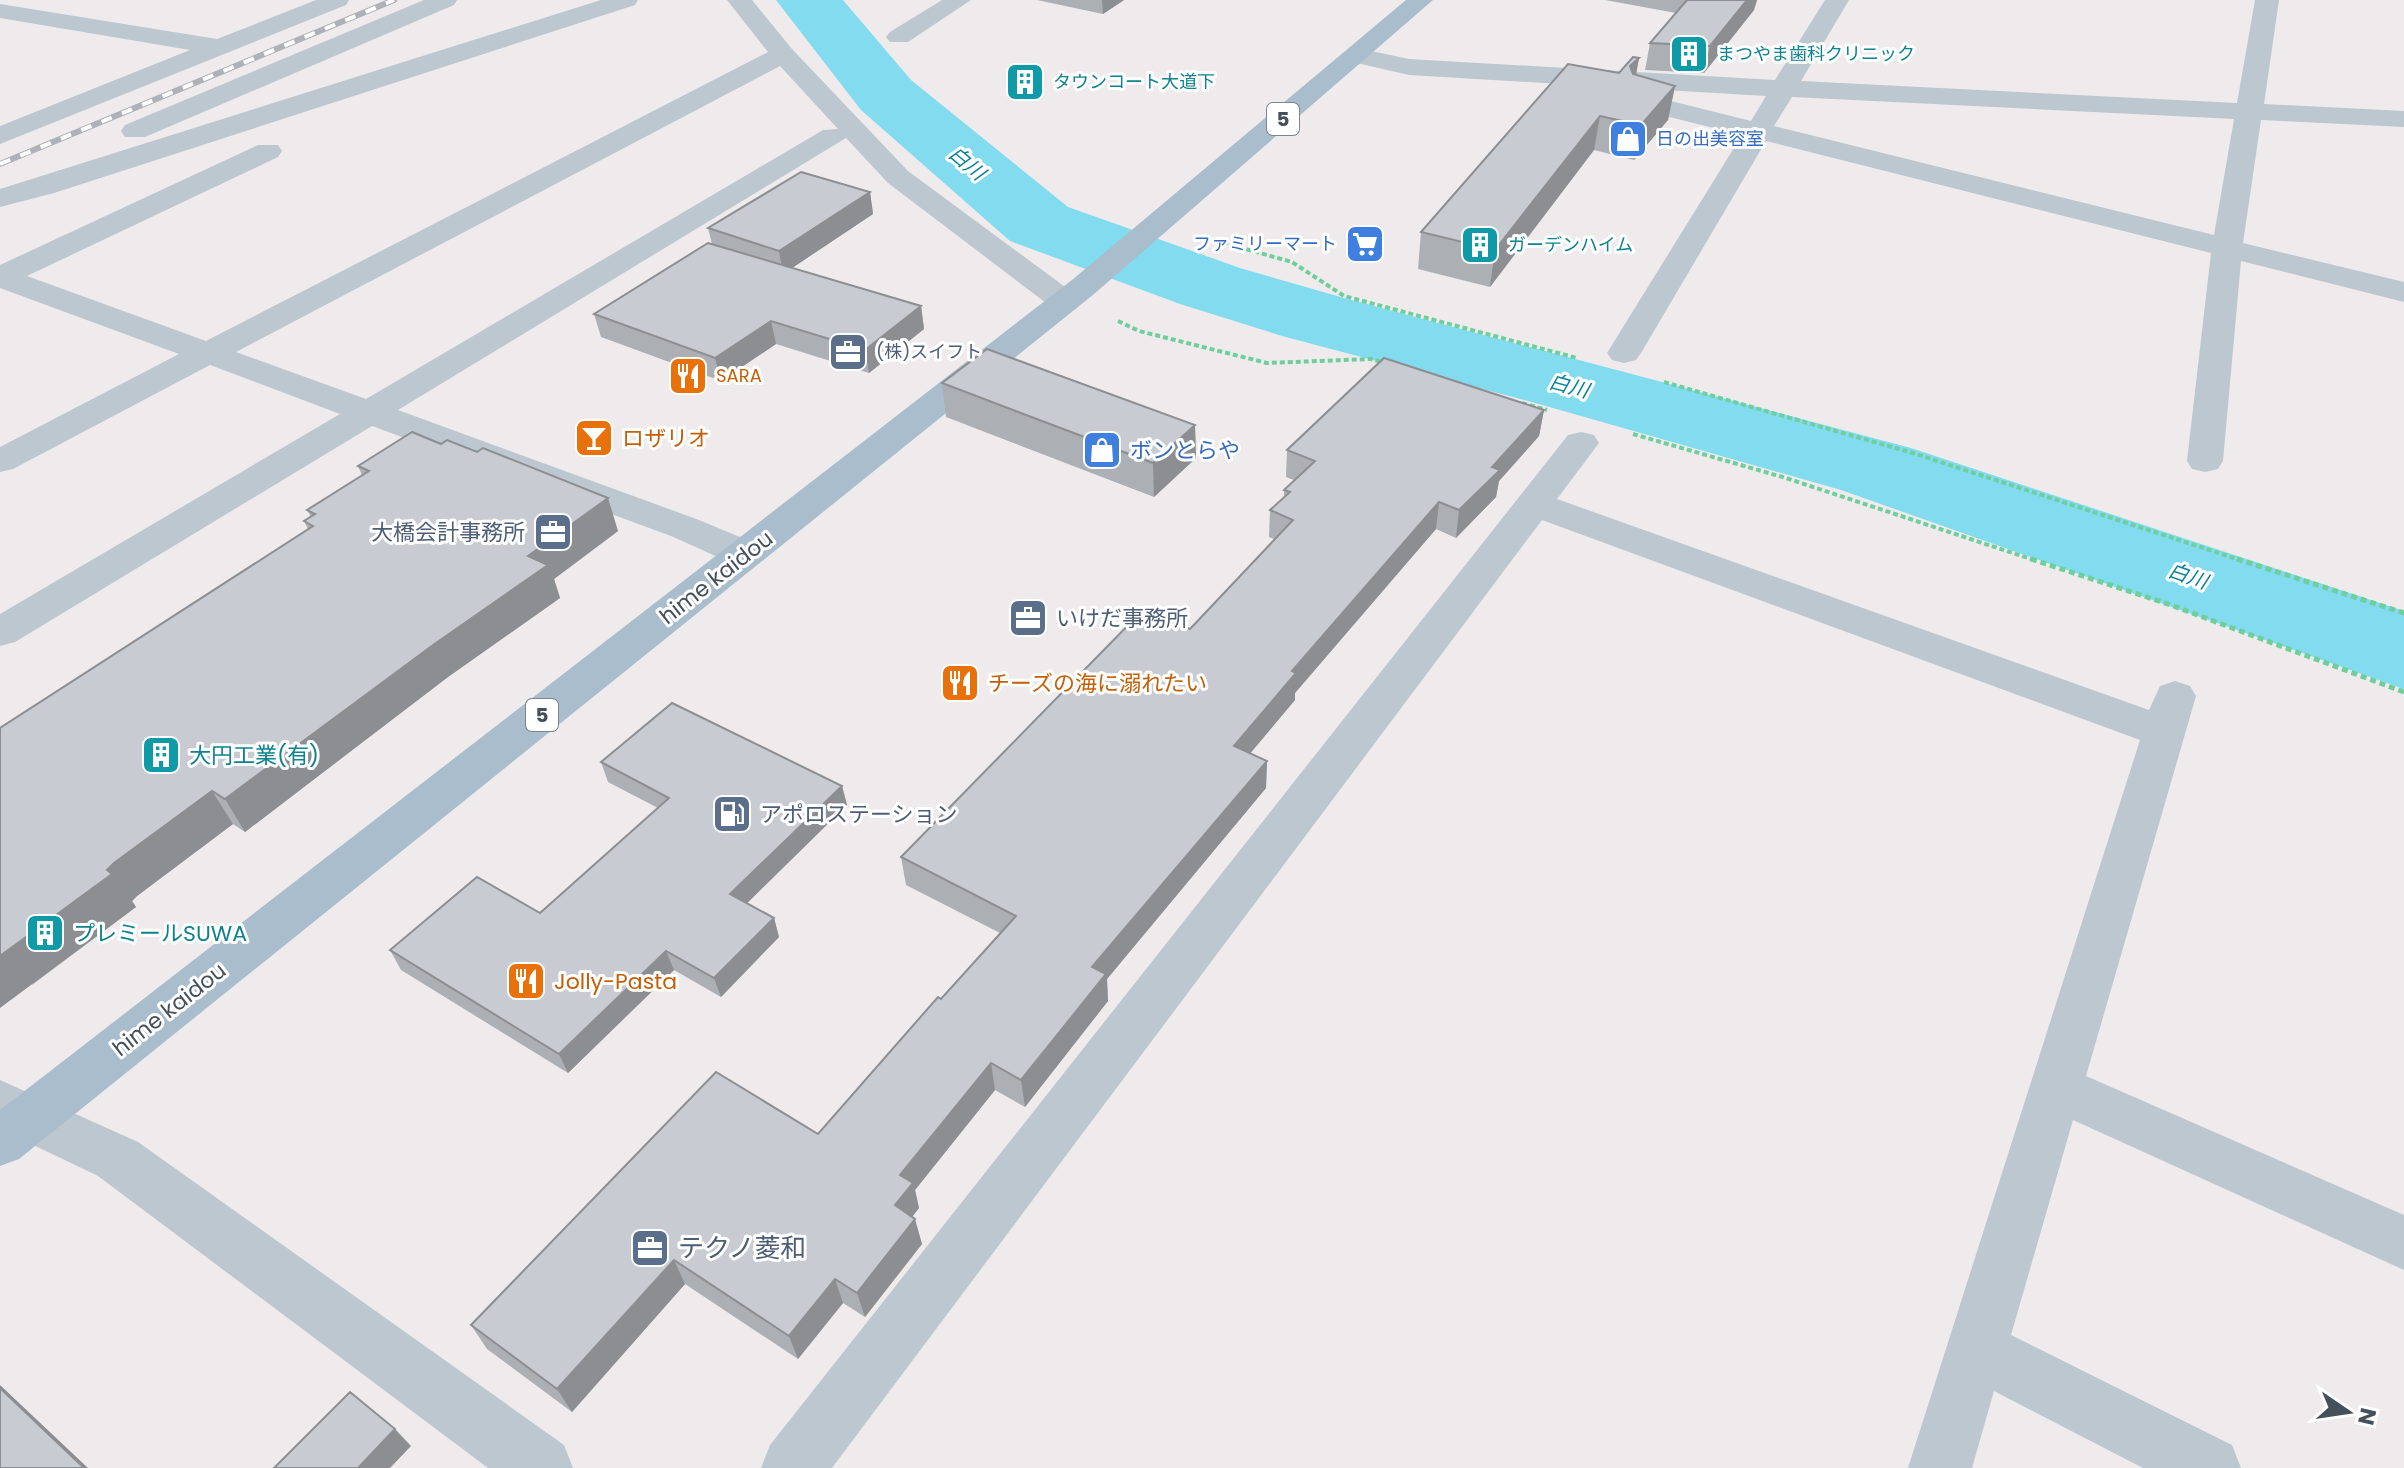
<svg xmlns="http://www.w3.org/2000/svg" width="2404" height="1468" font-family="Poppins,'Noto Sans JP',sans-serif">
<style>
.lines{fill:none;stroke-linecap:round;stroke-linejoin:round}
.river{fill:#82dbee;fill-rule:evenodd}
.path-far2{stroke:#6ece9c;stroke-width:3;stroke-dasharray:4 2;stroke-linecap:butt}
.path-far1{stroke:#6ece9c;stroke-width:4;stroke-dasharray:5 3;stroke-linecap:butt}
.path{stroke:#6ece9c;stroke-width:5;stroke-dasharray:6 4;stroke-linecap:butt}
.minor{fill:#bcc7cf;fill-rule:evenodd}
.primary{fill:#aabdcc;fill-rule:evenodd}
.rail-casing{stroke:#aeb1b7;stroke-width:6}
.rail{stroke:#fff;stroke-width:4;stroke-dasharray:11;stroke-linecap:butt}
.wall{fill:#acafb4}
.shaded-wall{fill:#8c8e92}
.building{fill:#c8cbd1;stroke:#8c8e92;stroke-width:2}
.labels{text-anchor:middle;stroke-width:6;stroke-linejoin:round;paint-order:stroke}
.far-culture-label{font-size:18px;fill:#0d838f;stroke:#fff;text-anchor:start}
.far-shop-label{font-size:18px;fill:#366cbe;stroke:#fff;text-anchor:start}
.far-service-label{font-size:18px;fill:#4e5e75;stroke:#fff;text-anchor:start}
.far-food-label{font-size:18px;fill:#c56008;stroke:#fff;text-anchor:start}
.shield{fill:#fff;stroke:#7c848c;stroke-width:2}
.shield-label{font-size:20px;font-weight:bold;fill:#44505a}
.far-water-label{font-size:20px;font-style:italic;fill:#08819a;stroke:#fff}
.food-label{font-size:22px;fill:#c56008;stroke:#fff;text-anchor:start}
.shop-label{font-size:22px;fill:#366cbe;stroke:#fff;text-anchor:start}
.service-label{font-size:22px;fill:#4e5e75;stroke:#fff;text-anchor:start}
.street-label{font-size:22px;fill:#44505a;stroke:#fff}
.culture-label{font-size:22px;fill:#0d838f;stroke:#fff;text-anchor:start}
.near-service-label{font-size:26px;fill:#4e5e75;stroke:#fff;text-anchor:start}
</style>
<rect width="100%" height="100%" fill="#efebec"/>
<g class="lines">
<path class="river" d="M776 0H843L911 80 1068 207 1240 268 1344 298 1911 448 2404 611V689L1841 490 1539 404 1282 336 1180 304 1010 241 861 110Z"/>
<path class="path-far2" d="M1213 240 1239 247"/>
<path class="path-far1" d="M1231 245 1292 262 1344 296 1577 358
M1118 321 1139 331 1267 363 1371 359 1385 363
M1664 382 1913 453 2243 561
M1522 403 1547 410
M1633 434 1786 478 2037 561"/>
<path class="path" d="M2031 559 2168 604 2404 692
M2237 559 2404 613"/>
<path class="minor" d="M316 0H349L346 5 0 144V126L190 50 0 18V4L217 39Z
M424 0H457L454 5 145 137H125L121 131 125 125Z
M601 0H638L635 5 54 193 0 207V189Z
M727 0H752L792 49 908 171 1076 295 1081 302 1076 309 1065 312 1054 309 888 183 846 138 398 410 699 520 759 545 765 554 759 563 745 566 731 563 671 536 372 426 15 642 0 646V614L340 414 210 365 13 469 0 472V447L179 354 0 288V265L258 145H278L282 151 278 157 27 276 206 341 768 52ZM780 66 838 129 823 130 366 399 236 352Z
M942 0H971L908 42H890L886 37 890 32Z
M1825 0H1849L1801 81 2237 103 2255 0H2279L2264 104 2404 111V127L2261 120 2243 243 2404 282V302L2241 261 2223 461 2218 469 2205 472 2192 469 2187 461 2211 253 1766 141 1641 353 1636 360 1624 363 1612 360 1607 353 1742 135 1629 107 1626 101 1629 95 1639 93 1751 121 1766 96 1409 75 1348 61 1344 56 1357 48 1409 59 1775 80ZM1792 97 2234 119 2214 235 1774 126Z
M1581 432 1594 435 1599 443 1557 499 2149 710 2160 686 2175 681 2190 686 2196 696 2086 1076 2404 1215V1270L2073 1120 2011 1335 2232 1445 2241 1468H2143L1994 1391 1972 1468H1908L2140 740 1542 520 832 1468H761L770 1445 1568 435Z
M0 1080 138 1142 564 1445 573 1468H488L98 1176 0 1129Z"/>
<path class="primary" d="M1406 0H1433L1094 294 19 1159 0 1166V1110L1072 280Z"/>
<defs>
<path id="rail" d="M0 164 394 0"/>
</defs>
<use href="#rail" class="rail-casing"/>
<use href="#rail" class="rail"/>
</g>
<path class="wall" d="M1037 0H1124L1103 14Z
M1605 0H1757L1754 10 1704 73 1645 70 1650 43 1676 13Z
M1639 58 1636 75 1675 86 1668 120 1634 160 1594 150 1490 287 1418 269 1421 232Z
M870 192 873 214 792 268 921 306 924 329 869 373 776 344 721 381 601 337 594 314 712 244 708 228Z
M942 383 1195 425 1196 458 1154 497 946 417Z
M1544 410 1539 436 1499 481 1496 497 1456 538 1436 529 1295 693V700L1250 753 1267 761 1266 788 1107 979 1108 1001 1025 1107 995 1090 915 1190 919 1208 912 1217 922 1244 865 1317 843 1303 798 1359 685 1284 572 1412 487 1349 471 1325 818 1134 1000 933 906 885 901 857 1190 629 1274 539 1269 537 1270 510 1284 498V490L1294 480 1286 477 1287 450Z
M358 466 618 531 554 579 560 598 448 677 245 832 233 824 137 896 132 901 136 907 32 985 308 529 304 521 311 517 307 510 362 475Z
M601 762 842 786 847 805 747 903 774 918 779 937 721 997 674 970 568 1073 401 970 390 950 540 913 658 808 608 782Z"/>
<path class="shaded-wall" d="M1102 0H1124L1103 14Z
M1747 0H1757L1754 10 1704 73 1710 46Z
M1639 58 1633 91 1630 66Z
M1675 86 1668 120 1634 160 1641 125Z
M1600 116 1594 150 1490 287 1495 250Z
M870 192 873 214 783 274 779 251Z
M921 306 924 329 869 373 865 350Z
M771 321 776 344 721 381 715 358Z
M1544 410 1539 436 1499 481 1496 497 1456 538 1459 510 1492 467Z
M1195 425 1196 458 1154 497 1153 463Z
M608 498 618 531 554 579 560 598 448 677 245 832 225 799 528 556Z
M1439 502 1436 529 1295 693V700L1233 774 1234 746 1292 671Z
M1267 761 1266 788 1107 979 1108 1001 1025 1107 1021 1080 1092 967Z
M842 786 847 805 736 914 730 894Z
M212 791 233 824 137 896 132 901 136 907 0 1008V956L114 863Z
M774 918 779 937 721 997 714 978Z
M666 951 674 970 568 1073 559 1054Z
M991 1063 995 1090 915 1190 919 1208 902 1230 895 1205 900 1175Z
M915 1219 922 1244 865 1317 857 1293Z
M674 1260 685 1284 572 1412 557 1389Z
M835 1279 843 1303 798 1359 789 1336Z
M0 1385 88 1468H84L0 1388Z
M395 1429 411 1446 390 1468H358Z"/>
<path class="building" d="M1687 0H1747L1710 46 1650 43Z
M1633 57 1639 58 1630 66 1633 74 1675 86 1641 125 1600 116 1495 250 1421 232 1568 64 1619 73Z
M801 172 870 192 779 251 708 228Z
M708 243 921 306 865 350 771 321 715 358 594 314Z
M987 349 1195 425 1153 463 942 383Z
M1384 358 1544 410 1492 467 1500 470 1459 510 1439 502 1292 671 1296 673 1234 746 1267 761 1092 967 1106 974 1021 1080 991 1063 900 1175 913 1183 895 1205 915 1219 857 1293 835 1279 789 1336 674 1260 557 1389 471 1325 716 1072 818 1134 938 997 941 999 1016 916 901 857 1143 610 1190 629 1293 520 1270 510 1290 492 1284 490 1315 461 1287 450Z
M412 432 441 444 447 440 477 452 483 448 608 498 528 556 548 565 433 645 225 799 212 791 114 863 107 870 112 874 0 956V728L313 526 304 521 315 514 307 510 369 471 358 466Z
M672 703 842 786 730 894 774 918 714 978 666 951 559 1054 390 950 477 877 540 913 669 798 601 762Z
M0 1388 84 1468H0Z
M350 1392 395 1429 358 1468H274Z"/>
<defs>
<symbol id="building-square" viewBox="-11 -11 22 22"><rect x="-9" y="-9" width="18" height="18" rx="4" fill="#0f9aa8" stroke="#fff"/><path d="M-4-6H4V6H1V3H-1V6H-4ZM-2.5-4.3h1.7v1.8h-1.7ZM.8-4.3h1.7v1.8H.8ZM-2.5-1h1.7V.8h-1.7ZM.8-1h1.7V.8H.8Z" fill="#fff"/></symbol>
<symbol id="shop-square" viewBox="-11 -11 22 22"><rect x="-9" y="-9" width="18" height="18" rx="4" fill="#3f7fe0" stroke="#fff"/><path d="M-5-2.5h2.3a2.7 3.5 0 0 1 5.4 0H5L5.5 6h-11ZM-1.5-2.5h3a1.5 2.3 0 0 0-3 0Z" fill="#fff"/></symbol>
<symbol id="supermarket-square" viewBox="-11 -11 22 22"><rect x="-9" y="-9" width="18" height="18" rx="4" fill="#3f7fe0" stroke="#fff"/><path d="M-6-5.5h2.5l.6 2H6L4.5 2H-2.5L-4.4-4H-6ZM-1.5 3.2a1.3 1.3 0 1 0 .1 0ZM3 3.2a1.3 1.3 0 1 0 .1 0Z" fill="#fff"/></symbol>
<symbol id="office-square" viewBox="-11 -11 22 22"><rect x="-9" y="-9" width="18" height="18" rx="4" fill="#5c6f8a" stroke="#fff"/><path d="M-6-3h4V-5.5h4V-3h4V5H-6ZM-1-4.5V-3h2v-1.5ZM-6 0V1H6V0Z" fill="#fff"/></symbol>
<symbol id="restaurant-square" viewBox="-11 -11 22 22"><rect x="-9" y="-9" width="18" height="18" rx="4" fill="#e8710a" stroke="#fff"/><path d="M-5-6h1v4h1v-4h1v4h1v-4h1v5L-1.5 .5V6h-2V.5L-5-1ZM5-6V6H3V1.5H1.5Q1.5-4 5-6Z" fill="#fff"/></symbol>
<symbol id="bar-square" viewBox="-11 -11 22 22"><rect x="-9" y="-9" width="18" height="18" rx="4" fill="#e8710a" stroke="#fff"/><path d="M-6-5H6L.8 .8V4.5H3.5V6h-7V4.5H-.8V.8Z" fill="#fff"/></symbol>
<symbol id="fuel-square" viewBox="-11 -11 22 22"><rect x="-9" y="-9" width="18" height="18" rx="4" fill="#5c6f8a" stroke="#fff"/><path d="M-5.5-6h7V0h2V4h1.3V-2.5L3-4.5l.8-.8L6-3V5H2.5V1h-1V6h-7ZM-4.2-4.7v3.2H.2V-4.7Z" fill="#fff"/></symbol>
</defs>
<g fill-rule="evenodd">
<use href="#building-square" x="1667" y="32" width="44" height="44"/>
<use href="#building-square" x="1003" y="60" width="44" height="44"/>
<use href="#shop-square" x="1606" y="117" width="44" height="44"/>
<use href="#supermarket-square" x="1343" y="222" width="44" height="44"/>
<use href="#building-square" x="1458" y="223" width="44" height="44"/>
<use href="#office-square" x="826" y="330" width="44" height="44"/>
<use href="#restaurant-square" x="666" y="354" width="44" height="44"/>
<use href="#bar-square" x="572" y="416" width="44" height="44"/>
<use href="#shop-square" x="1080" y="428" width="44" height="44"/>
<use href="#office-square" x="531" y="510" width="44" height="44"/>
<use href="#office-square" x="1006" y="596" width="44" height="44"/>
<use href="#restaurant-square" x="938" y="661" width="44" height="44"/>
<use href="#building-square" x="139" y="733" width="44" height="44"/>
<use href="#fuel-square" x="710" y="792" width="44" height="44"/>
<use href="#building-square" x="23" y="911" width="44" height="44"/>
<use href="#restaurant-square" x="504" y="959" width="44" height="44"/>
<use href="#office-square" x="628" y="1226" width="44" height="44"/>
</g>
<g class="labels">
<g class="far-culture-label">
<text x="1717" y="60">まつやま歯科クリニック</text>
<text x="1053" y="88">タウンコート大道下</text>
<text x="1508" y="251">ガーデンハイム</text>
</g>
<g class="far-shop-label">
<text x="1656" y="145">日の出美容室</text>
<text x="1337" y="250" text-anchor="end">ファミリーマート</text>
</g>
<g class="far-service-label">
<text x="876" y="358">(株)スイフト</text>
</g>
<g class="far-food-label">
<text x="716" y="382">SARA</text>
</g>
<g class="shield">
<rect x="1267" y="103" width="32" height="32" rx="6"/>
<rect x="526" y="699" width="32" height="32" rx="6"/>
</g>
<g class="shield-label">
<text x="1283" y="126">5</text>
<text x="542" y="722">5</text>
</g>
<g class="far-water-label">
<text transform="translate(967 163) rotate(40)" y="7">白川</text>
<text transform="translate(1569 386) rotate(15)" y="7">白川</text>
<text transform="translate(2188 576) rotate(19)" y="7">白川</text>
</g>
<g class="food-label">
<text x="622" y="446">ロザリオ</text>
<text x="988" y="691">チーズの海に溺れたい</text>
<text x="554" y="989">Jolly-Pasta</text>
</g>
<g class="shop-label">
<text x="1130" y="458">ボンとらや</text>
</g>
<g class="service-label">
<text x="525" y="540" text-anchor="end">大橋会計事務所</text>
<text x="1056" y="626">いけだ事務所</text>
<text x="760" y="822">アポロステーション</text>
</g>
<g class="street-label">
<text transform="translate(716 577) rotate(-38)" y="8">hime kaidou</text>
<text transform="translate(169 1009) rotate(-38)" y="8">hime kaidou</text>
</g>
<g class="culture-label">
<text x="189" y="763">大円工業(有)</text>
<text x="73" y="941">プレミールSUWA</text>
</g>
<g class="near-service-label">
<text x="678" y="1257">テクノ菱和</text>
</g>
</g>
<g transform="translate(2348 1412) rotate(103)" stroke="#ffffff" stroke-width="6" paint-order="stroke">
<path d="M0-6L14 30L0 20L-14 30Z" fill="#44505a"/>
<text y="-12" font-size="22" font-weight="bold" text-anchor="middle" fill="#44505a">N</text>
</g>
</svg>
